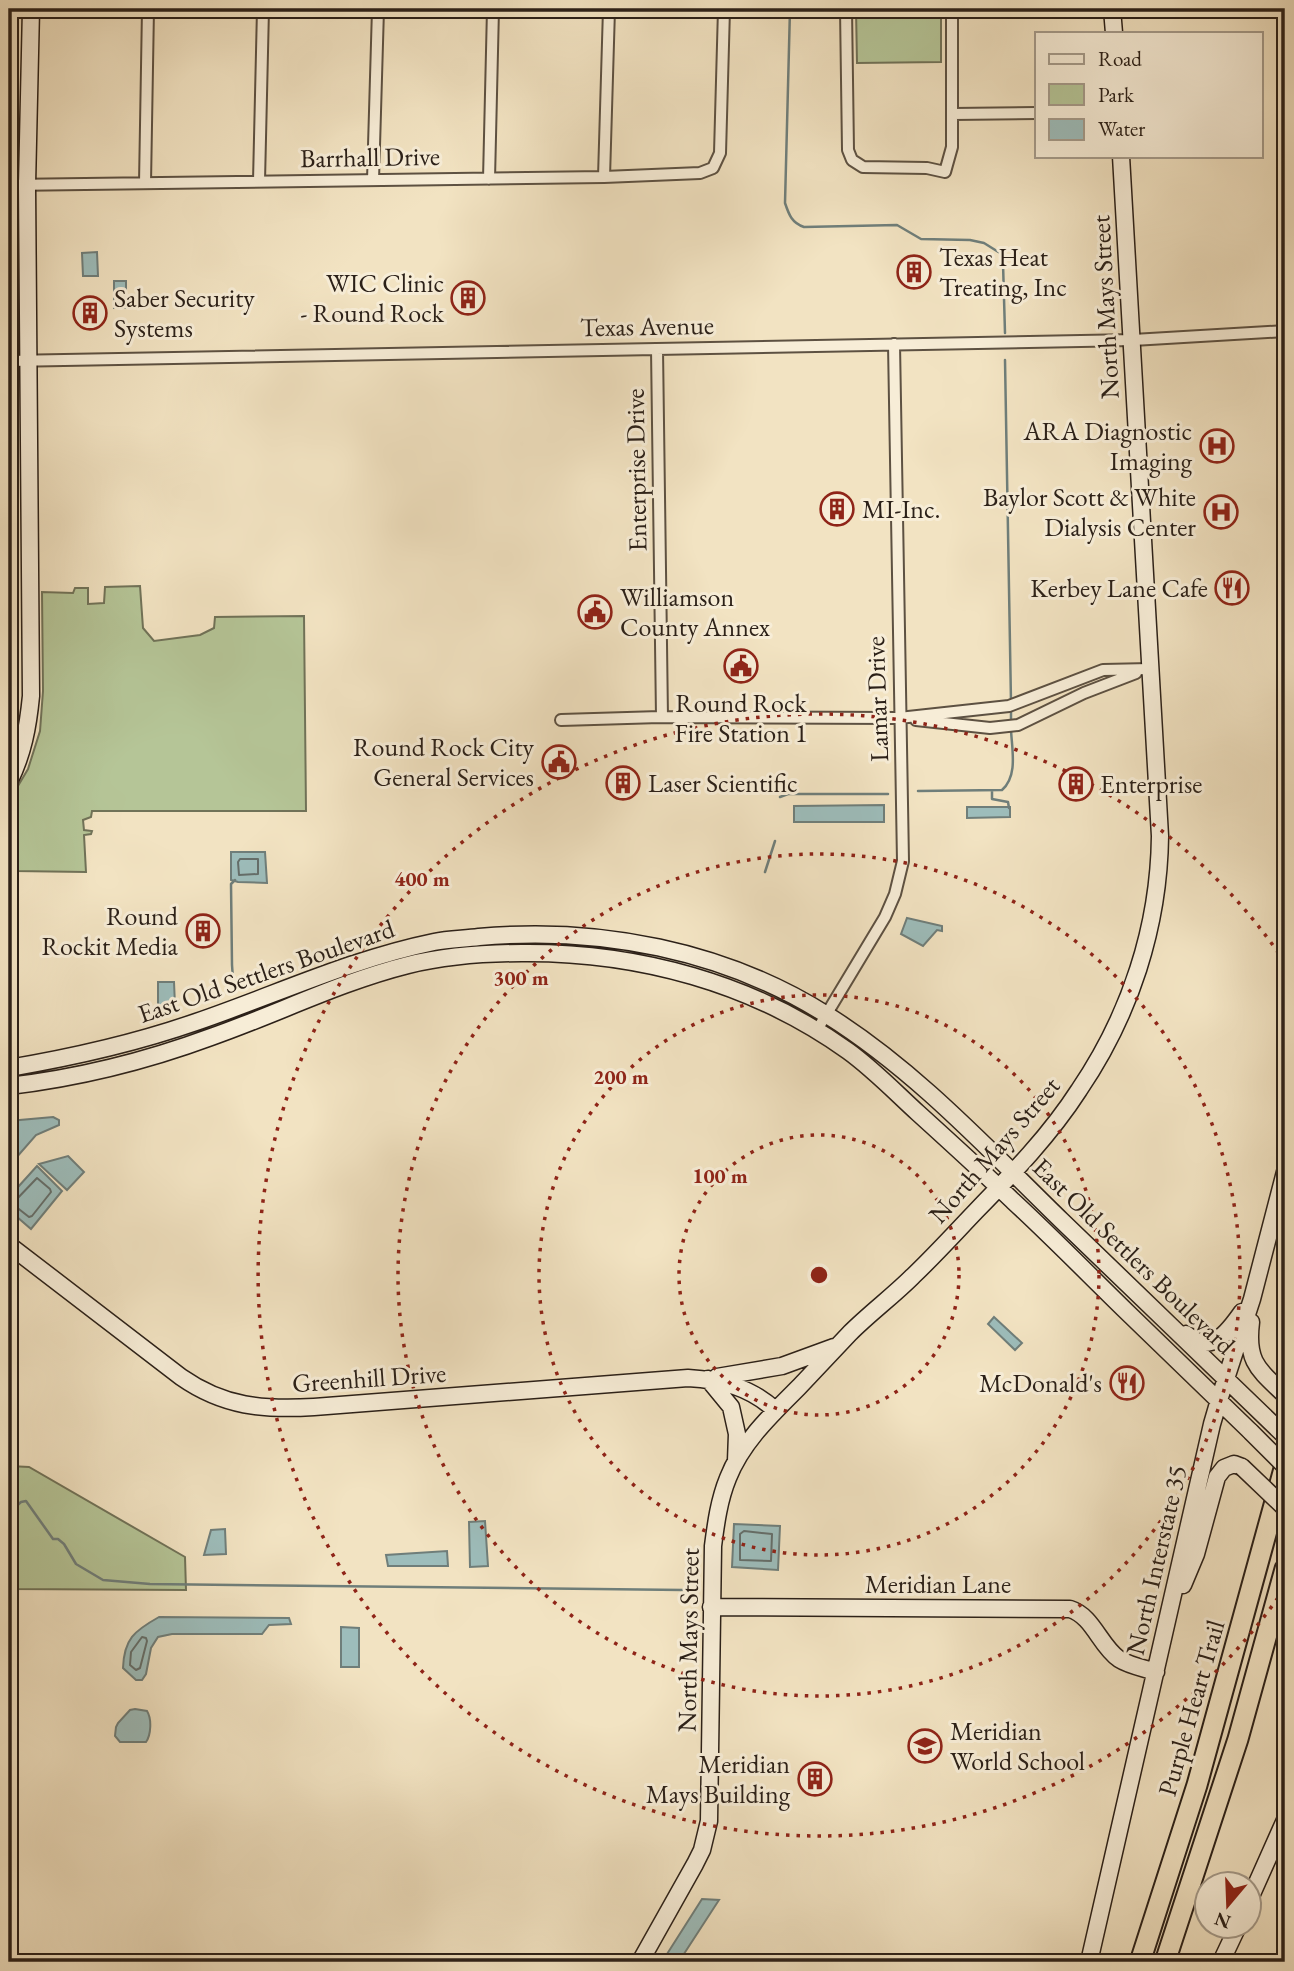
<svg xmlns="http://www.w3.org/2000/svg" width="1294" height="1971" font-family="'EB Garamond',serif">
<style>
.green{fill:#b5c597;stroke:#707258;stroke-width:2}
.water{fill:#9dbdbb;stroke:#6f7e7a;stroke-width:2}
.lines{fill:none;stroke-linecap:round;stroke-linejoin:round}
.shore{stroke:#646e6a;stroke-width:2}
.stream{stroke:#6f7e7a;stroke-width:2.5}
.street-casing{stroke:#5d5142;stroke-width:14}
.secondary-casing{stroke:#2b2018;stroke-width:19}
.highway-casing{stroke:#2b2018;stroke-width:23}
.street{stroke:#f7edd7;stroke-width:10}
.secondary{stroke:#f7edd7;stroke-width:16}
.highway{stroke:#f2e3c2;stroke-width:19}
.secondary-bridge-casing{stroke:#2b2018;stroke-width:19;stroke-linecap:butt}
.secondary-bridge{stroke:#f7edd7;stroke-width:16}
.ring{fill:none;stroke:#8f2418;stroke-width:3.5;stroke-dasharray:3.5 7}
.labels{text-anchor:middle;stroke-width:6;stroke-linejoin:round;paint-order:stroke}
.street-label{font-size:26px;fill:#2b2018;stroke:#f7edd7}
.poi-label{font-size:26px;fill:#2b2018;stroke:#f7edd7;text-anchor:end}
.centre{fill:#8f2418;stroke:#f7edd7;stroke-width:3.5}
.ring-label{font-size:21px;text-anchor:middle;font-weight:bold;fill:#8f2418;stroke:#f7edd7;stroke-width:6;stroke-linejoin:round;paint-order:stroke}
</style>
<rect width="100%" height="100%" fill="#f2e3c2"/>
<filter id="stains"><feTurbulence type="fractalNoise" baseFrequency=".00286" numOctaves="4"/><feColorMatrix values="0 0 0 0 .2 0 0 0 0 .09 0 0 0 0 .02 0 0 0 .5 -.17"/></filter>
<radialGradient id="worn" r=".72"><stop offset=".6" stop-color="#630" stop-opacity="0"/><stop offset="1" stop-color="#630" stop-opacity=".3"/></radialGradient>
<path class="green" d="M856 9H941V62L857 63Z
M140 586 143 628 154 641 200 635 214 628 215 617 304 616 306 811H92L91 817 83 820 84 830 92 831 91 834 84 835 86 872 14 871 9 869V801L28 769 40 731 43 691 42 592 73 593 75 588H88V604L104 603 105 587Z
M9 1466 29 1467 185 1557 186 1590 9 1589Z"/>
<path class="water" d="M97 252 98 276H83L82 253Z
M114 281H126V308H114Z
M884 805V822H794V806Z
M967 807H1010V817L967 818Z
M231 852H265L267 883 238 882 231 880Z
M907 918 942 926V931L937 930 923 946 901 934Z
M158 982H174L175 1005 158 1010Z
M53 1117 59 1120V1125L36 1135 9 1166V1121Z
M68 1156 84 1172 67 1190 39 1164Z
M37 1166 62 1191 31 1229 9 1210V1197Z
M994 1317 1022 1343 1015 1350 988 1324Z
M485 1521 488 1566 470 1567 469 1522Z
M734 1524 780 1526 778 1570 732 1567Z
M225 1529 226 1554 204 1555 211 1530Z
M447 1551 448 1566H388L386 1555Z
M159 1617 289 1618 291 1624 269 1625 262 1634H172L158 1637 151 1648 146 1674 142 1680H136L123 1668C124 1639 134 1631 159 1617Z
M341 1627 359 1628V1667H341Z
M135 1709 147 1711C152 1719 151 1735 146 1742H120L115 1736 116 1727 118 1723 130 1710Z
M702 1899 719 1900 680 1960 667 1954Z"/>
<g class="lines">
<path class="shore" d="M240 859H258V874L239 875 238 862Z
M37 1178 50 1189 51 1192 32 1216 29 1217 15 1206 14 1202Z
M744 1531 772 1534 771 1561 740 1560V1534Z
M142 1637 146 1638 147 1641 140 1668 136 1670 130 1665 131 1652Z"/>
<path class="stream" d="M790 9 785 203C789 215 792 223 804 227L897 225 921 239 970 240 984 243 1000 253 1003 263 1005 333
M1005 360 1011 702
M1011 709V723
M918 791 1002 790C1018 776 1012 750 1011 730
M992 791V799L1008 802 1009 808
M780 797 788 794H888
M765 872 775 841
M235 880 231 884 232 965 233 979 240 988
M9 1511H11L21 1502 26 1501 53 1539H58L64 1544 76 1564 103 1580 150 1584 683 1590"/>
<defs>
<path id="street" d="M846 9 848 150 852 160 863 167 927 168 945 172 952 147V9
M953 114 1037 113
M604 177 609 9
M489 179 493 9
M373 180 378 9
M259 181 263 9
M145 183 148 9
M9 185 604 177 700 173 713 168 720 153 724 9
M657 349 662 717
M9 361 1133 340 1285 331
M561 720 660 717 899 718 1009 706 1103 670 1150 669
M916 720 990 728 1018 725 1084 693 1136 673
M817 1030 885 917 895 894 903 861 894 344"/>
<path id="secondary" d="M1112 9 1114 33
M9 782C23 754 28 727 31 696L27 185 31 9
M9 1068C74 1057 133 1044 196 1022 275 995 351 959 434 942 449 939 464 939 479 937 598 926 724 950 827 1015 915 1070 987 1148 1061 1220 1135 1292 1211 1364 1285 1436
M9 1086C77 1078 146 1061 211 1037 277 1014 340 982 408 965 445 956 484 953 522 953 638 952 753 983 848 1051 873 1069 895 1092 918 1113 950 1142 982 1171 1013 1201 1052 1237 1089 1275 1127 1312 1168 1352 1210 1392 1251 1432
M9 1245 181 1377C224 1407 263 1410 314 1407L688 1378C722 1380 750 1387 775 1410
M1251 1322C1246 1362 1258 1369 1285 1395
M1186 1334C1211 1356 1228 1332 1242 1312
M717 1377 782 1366 834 1347
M708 1379 731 1407 737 1434 736 1461
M1183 1585 1196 1554 1217 1477 1224 1468 1234 1464 1242 1467
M711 1607 1070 1609C1093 1616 1100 1646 1119 1659 1130 1666 1144 1668 1156 1672
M1248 1903 1285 1820
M640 1962 695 1864 702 1850 709 1821 713 1546C716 1523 719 1500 728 1478 742 1442 772 1414 799 1387 816 1369 833 1351 850 1333 870 1313 893 1296 913 1276 935 1255 955 1233 976 1211 1013 1173 1050 1135 1079 1090 1130 1015 1159 927 1160 836L1121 156
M1089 1962 1212 1424 1219 1400 1252 1299 1285 1172
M1221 1962 1238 1926"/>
<path id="highway" d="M1140 1962 1197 1785 1285 1465
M1165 1962 1238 1739 1285 1569"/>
</defs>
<use href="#street" class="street-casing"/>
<use href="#secondary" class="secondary-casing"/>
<use href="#highway" class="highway-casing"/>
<use href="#street" class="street"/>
<use href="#secondary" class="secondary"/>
<use href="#highway" class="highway"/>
<defs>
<path id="secondary-bridge" d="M1251 1432 1285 1466
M1242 1467 1285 1508"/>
</defs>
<use href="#secondary-bridge" class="secondary-bridge-casing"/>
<use href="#secondary-bridge" class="secondary-bridge"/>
</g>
<g class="ring">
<circle cx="819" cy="1275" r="140"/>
<circle cx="819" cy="1275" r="280"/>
<circle cx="819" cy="1275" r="421"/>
<path d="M1284 1589A561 561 0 1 1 1284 961"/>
</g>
<defs>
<symbol id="building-ring" viewBox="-11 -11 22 22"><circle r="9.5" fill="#f7edd7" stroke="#8f2418" stroke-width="1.5"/><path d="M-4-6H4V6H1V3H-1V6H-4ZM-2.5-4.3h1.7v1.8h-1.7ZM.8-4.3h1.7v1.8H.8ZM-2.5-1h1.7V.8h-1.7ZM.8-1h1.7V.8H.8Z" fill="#8f2418"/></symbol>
<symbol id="hospital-ring" viewBox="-11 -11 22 22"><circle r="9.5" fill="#f7edd7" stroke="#8f2418" stroke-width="1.5"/><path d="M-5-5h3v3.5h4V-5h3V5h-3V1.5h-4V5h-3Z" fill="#8f2418"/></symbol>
<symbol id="restaurant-ring" viewBox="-11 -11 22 22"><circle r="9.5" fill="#f7edd7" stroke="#8f2418" stroke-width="1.5"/><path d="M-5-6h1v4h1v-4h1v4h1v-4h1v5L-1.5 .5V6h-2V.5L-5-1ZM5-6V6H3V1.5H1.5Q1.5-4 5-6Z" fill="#8f2418"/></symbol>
<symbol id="civic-ring" viewBox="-11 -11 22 22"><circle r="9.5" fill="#f7edd7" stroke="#8f2418" stroke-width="1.5"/><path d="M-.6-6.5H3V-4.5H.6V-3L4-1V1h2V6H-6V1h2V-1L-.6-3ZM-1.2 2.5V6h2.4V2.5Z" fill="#8f2418"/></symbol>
<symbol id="school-ring" viewBox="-11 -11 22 22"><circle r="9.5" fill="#f7edd7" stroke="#8f2418" stroke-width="1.5"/><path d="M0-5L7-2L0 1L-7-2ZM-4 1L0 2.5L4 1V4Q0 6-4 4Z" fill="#8f2418"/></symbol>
</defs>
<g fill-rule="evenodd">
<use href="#building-ring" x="895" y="253" width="38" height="38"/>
<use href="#building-ring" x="449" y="279" width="38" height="38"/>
<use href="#building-ring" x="71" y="294" width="38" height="38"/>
<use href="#hospital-ring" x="1198" y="427" width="38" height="38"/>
<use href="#building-ring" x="818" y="490" width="38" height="38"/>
<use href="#hospital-ring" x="1202" y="493" width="38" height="38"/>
<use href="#restaurant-ring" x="1213" y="569" width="38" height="38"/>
<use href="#civic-ring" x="576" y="593" width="38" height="38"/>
<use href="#civic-ring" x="722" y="647" width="38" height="38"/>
<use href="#civic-ring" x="540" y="743" width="38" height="38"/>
<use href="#building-ring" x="604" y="764" width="38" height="38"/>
<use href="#building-ring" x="1057" y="765" width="38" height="38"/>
<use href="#building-ring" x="184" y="912" width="38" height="38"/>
<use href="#restaurant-ring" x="1108" y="1364" width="38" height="38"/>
<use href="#school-ring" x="906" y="1727" width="38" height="38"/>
<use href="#building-ring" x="796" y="1760" width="38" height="38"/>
</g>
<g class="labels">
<g class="street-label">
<text transform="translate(370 157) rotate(-1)" y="9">Barrhall Drive</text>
<text transform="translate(1105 307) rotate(-93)" y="9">North Mays Street</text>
<text transform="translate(647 326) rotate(-1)" y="9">Texas Avenue</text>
<text transform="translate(636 470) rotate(-91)" y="9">Enterprise Drive</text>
<text transform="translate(877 699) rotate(-92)" y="9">Lamar Drive</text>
<text transform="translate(266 971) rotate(-19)" y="9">East Old Settlers Boulevard</text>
<text transform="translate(994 1150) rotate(-49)" y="9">North Mays Street</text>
<text transform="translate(1134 1256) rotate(44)" y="9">East Old Settlers Boulevard</text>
<text transform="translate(369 1378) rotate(-4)" y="9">Greenhill Drive</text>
<text transform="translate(1156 1560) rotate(-77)" y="9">North Interstate 35</text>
<text x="938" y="1593">Meridian Lane</text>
<text transform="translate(688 1640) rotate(-89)" y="9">North Mays Street</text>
<text transform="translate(1191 1708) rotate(-74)" y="9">Purple Heart Trail</text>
</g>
<g class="poi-label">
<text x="939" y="266" text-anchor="start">Texas Heat<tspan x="939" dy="30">Treating, Inc</tspan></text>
<text x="444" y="292">WIC Clinic<tspan x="444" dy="30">- Round Rock</tspan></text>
<text x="114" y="307" text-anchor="start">Saber Security<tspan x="114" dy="30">Systems</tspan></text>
<text x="1192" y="440">ARA Diagnostic<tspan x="1192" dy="30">Imaging</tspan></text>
<text x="1196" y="506">Baylor Scott &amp; White<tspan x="1196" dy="30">Dialysis Center</tspan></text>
<text x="862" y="518" text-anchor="start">MI-Inc.</text>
<text x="1208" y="597">Kerbey Lane Cafe</text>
<text x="620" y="606" text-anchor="start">Williamson<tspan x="620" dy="30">County Annex</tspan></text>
<text x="741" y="712" text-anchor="middle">Round Rock<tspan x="741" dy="30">Fire Station 1</tspan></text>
<text x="534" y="756">Round Rock City<tspan x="534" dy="30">General Services</tspan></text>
<text x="648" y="792" text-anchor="start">Laser Scientific</text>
<text x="1100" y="793" text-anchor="start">Enterprise</text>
<text x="178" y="925">Round<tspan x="178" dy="30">Rockit Media</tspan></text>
<text x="1102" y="1392">McDonald's</text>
<text x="950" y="1740" text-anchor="start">Meridian<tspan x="950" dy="30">World School</tspan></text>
<text x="790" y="1773">Meridian<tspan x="790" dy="30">Mays Building</tspan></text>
</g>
</g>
<circle cx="819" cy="1275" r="10" class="centre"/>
<g class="ring-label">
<text x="422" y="886">400 m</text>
<text x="521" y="985">300 m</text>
<text x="621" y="1084">200 m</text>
<text x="720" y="1183">100 m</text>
</g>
<rect width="1294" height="1971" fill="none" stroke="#f2e3c2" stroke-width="35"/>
<rect x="10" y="10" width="1273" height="1950" fill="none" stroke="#2b2018" stroke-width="3.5"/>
<rect x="18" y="18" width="1259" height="1936" fill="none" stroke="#2b2018" stroke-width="2"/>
<rect x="1035" y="32" width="228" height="126" fill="#f7edd7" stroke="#a59b8b" stroke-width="2"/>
<rect x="1049" y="54" width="35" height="10" fill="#f7edd7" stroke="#a59b8b" stroke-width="2"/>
<text x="1098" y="66" font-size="21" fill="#2b2018">Road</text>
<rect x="1049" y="84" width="35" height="21" fill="#b5c597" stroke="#a59b8b" stroke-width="2"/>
<text x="1098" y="102" font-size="21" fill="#2b2018">Park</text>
<rect x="1049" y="119" width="35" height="21" fill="#9dbdbb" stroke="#a59b8b" stroke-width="2"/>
<text x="1098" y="136" font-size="21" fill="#2b2018">Water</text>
<g transform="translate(1228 1905) rotate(199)"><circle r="33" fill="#f7edd7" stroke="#a59b8b" stroke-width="2"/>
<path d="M0-5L12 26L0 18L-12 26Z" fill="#8f2418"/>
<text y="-10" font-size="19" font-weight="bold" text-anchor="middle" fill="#2b2018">N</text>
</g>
<rect width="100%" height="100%" filter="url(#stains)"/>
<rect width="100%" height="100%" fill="url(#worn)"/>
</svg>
